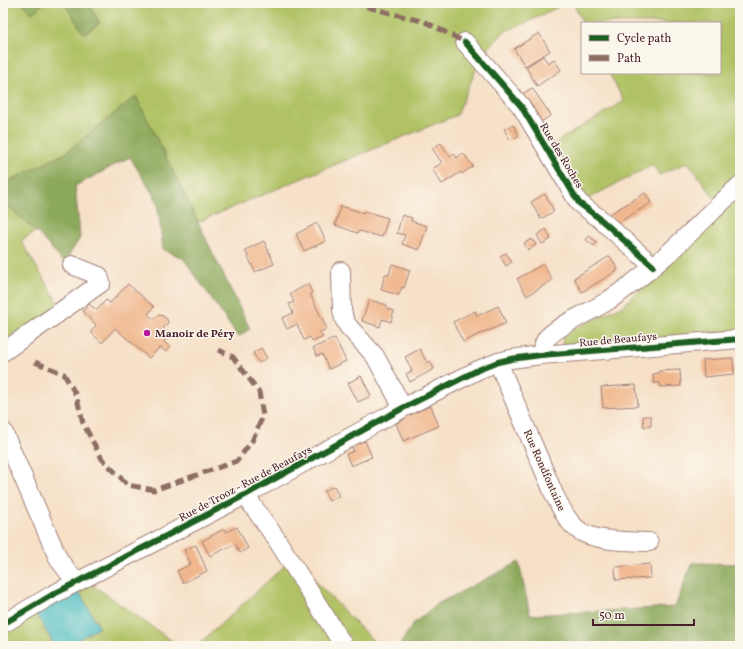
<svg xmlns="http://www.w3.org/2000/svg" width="743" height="649" font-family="Vollkorn,serif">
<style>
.green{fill:#b0c265;stroke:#7d7048}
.forest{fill:#8ca85a;stroke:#6b6442}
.water{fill:#4fbec4;stroke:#4c6e78}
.building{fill:#f0b68c}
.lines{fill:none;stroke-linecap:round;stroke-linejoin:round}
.minor-casing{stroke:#a08079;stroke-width:20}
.minor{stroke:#fff;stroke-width:18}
.quiet{stroke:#8d6e63;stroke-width:5;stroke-dasharray:10 5;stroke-linecap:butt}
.cycleway-casing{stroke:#fbf7ec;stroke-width:8}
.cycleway{stroke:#1b5e20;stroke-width:6}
.poi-dot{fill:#b5179e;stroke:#fbf7ec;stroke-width:1.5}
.labels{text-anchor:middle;stroke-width:3;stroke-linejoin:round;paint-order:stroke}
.street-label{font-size:11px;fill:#4a1f2b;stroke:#fbf7ec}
.poi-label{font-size:11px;font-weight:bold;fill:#4a1f2b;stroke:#fbf7ec;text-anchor:start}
</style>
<rect width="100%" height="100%" fill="#fbf7ec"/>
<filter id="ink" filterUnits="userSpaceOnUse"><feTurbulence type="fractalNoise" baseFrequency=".025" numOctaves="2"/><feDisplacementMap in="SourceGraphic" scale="8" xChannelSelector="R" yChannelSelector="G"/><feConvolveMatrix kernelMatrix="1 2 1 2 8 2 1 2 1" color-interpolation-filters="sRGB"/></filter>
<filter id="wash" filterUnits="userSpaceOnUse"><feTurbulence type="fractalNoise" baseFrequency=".012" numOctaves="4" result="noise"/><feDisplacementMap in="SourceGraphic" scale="16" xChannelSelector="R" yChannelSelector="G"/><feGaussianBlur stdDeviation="0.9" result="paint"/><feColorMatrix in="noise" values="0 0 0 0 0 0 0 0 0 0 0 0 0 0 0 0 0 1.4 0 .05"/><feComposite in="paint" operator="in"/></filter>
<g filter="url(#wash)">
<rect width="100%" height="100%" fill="#f6e0c7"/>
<path class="green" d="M3 3H22L32 13 44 3H64L84 33 100 23 88 3H566L528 22 505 31 482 55 457 115 317 172 198 222 136 97 64 154 3 184Z
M573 3H740V176L715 199 688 162 659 175 653 165 583 201 551 145 624 101 609 73H720V23H583Z
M740 191V331L562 345 563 334 622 306 665 267Z
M3 202 36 231 21 241 60 306 3 343Z
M293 558 378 646H197Z
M87 581 179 646H67L99 627 77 588Z
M35 612 55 646H3V632Z"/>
<path class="forest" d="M22 3H44L32 13Z
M64 3H88L100 23 84 34Z
M136 96 250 329 238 337 184 259 163 249 157 201 130 157 75 186 80 238 64 263 36 231 3 202V184L64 154Z
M519 562 530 615 675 607 692 563 740 564V646H399L413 624 437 604Z"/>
<path class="water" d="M77 588 99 627 67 646H55L35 612Z"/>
<g id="blocks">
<path class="building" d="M539 33 550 51 525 66 514 49Z
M543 56 548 63 554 59 561 70 537 86 526 67Z
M532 88 551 115 537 125 518 97Z
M513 125 519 136 510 140 504 129Z
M441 143 450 157 454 154 457 158 463 153 473 166 462 174 461 172 442 184 432 169 442 163 432 148Z
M645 193 651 203 616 224 610 214Z
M545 194 554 211 541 219 531 202Z
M341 206 363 213 364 211 388 218 382 237 359 231 357 233 335 225Z
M402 215 412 218 411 221 427 226 419 250 402 244 405 235 397 233Z
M317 223 326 241 304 251 296 234Z
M546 229 551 239 542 244 537 235Z
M589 236 597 242 594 246 586 240Z
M532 239 536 245 528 250 524 243Z
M264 241 274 264 255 272 245 250Z
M506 253 512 262 506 266 500 256Z
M610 256 618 270 582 292 574 278Z
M392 264 410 270 404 288 402 287 399 295 381 290 385 274 389 275Z
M543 264 552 280 527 296 517 279Z
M128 284 154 307 148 314 153 319 159 315 163 316 167 319 168 323 164 327V329L170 335 164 342 170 347 166 352 160 347 149 358 115 328 102 343 91 332 96 325 83 311 89 304 97 310 106 300 110 303Z
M308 284 312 293 310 294 327 329 320 332 323 337 313 342 310 337 304 340 297 324 287 329 282 318 293 313 289 304 294 302 290 294Z
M369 300 387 305 386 308 394 311 391 322 382 319 380 327 362 321Z
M498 306 506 323 488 331V330L463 342 453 322 475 311 477 316Z
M335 338 346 361 329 369 322 354 317 356 313 348Z
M261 348 267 358 259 363 253 353Z
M420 349 427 363 430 361 434 369 410 382 406 374 412 371 405 357Z
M733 358 734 374 704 377 703 360Z
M680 370 681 386 660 387V383H654L653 374 659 373V371Z
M361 376 371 396 358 402 348 383Z
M636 385 638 406 603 408 601 387Z
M431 406 439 426 403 441 396 423 404 420 403 417Z
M643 416H651V426L644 427Z
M365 441 372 457 351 466 346 454 354 451 351 446Z
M334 486 339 496 329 501 324 491Z
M237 527 248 548 240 553 235 544 210 556 202 541 224 529 226 532Z
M196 545 207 571 183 583 177 571 191 564 184 550Z
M650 564 651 578 616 580 615 567Z"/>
</g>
</g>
<g filter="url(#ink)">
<use href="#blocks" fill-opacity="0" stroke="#a08079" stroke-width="1"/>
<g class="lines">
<defs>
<path id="minor" d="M465 42 521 106 579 203 599 218 653 266
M341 271 342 310 344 319 348 326 375 356 403 408
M3 352 101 283 99 276 72 265
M541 355C542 349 543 343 547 338 558 325 593 311 609 300 657 269 698 224 740 185
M498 362 554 494C560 506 566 520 576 528 590 542 630 541 649 542
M3 431 59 560 76 582
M245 495 275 537 344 646
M3 624 52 595 245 495 403 408 478 370 498 362 511 359 541 355 740 339"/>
</defs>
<use href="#minor" class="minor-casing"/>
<use href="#minor" class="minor"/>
<path class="quiet" d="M352 3 425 22 465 42
M35 362 64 374 76 395 83 423 102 459 128 485 154 490 237 461 252 441 263 416 259 392 233 357 219 350"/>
<defs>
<path id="cycleway" d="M465 42 521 106 579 203 599 218 653 266
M3 624 52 595 245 495 403 408 478 370 498 362 511 359 541 355 740 339"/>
</defs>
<use href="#cycleway" class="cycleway-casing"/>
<use href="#cycleway" class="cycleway"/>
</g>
</g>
<circle class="poi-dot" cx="147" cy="333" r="4"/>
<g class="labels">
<g class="street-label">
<text transform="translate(562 155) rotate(59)" y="4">Rue des Roches</text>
<text transform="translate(618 339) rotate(-5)" y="4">Rue de Beaufays</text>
<text transform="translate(545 470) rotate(66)" y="4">Rue Rondfontaine</text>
<text transform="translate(245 483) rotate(-28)" y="4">Rue de Trooz - Rue de Beaufays</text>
</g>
<g class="poi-label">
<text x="155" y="337">Manoir de Péry</text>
</g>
</g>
<rect width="743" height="649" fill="none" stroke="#fbf7ec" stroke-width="16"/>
<rect x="581" y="22" width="140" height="52" fill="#fbf7ec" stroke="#b4a19f"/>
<rect x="589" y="35" width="20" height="6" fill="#1b5e20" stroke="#b4a19f"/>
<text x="617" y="42" font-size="12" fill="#4a1f2b">Cycle path</text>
<rect x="589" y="55" width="20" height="6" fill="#8d6e63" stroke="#b4a19f"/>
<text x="617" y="62" font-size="12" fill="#4a1f2b">Path</text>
<path d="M593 619v6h101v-6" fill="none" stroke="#4a1f2b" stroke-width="2"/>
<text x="599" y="619" font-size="12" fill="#4a1f2b" stroke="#fbf7ec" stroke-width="3" paint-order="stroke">50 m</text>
</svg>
